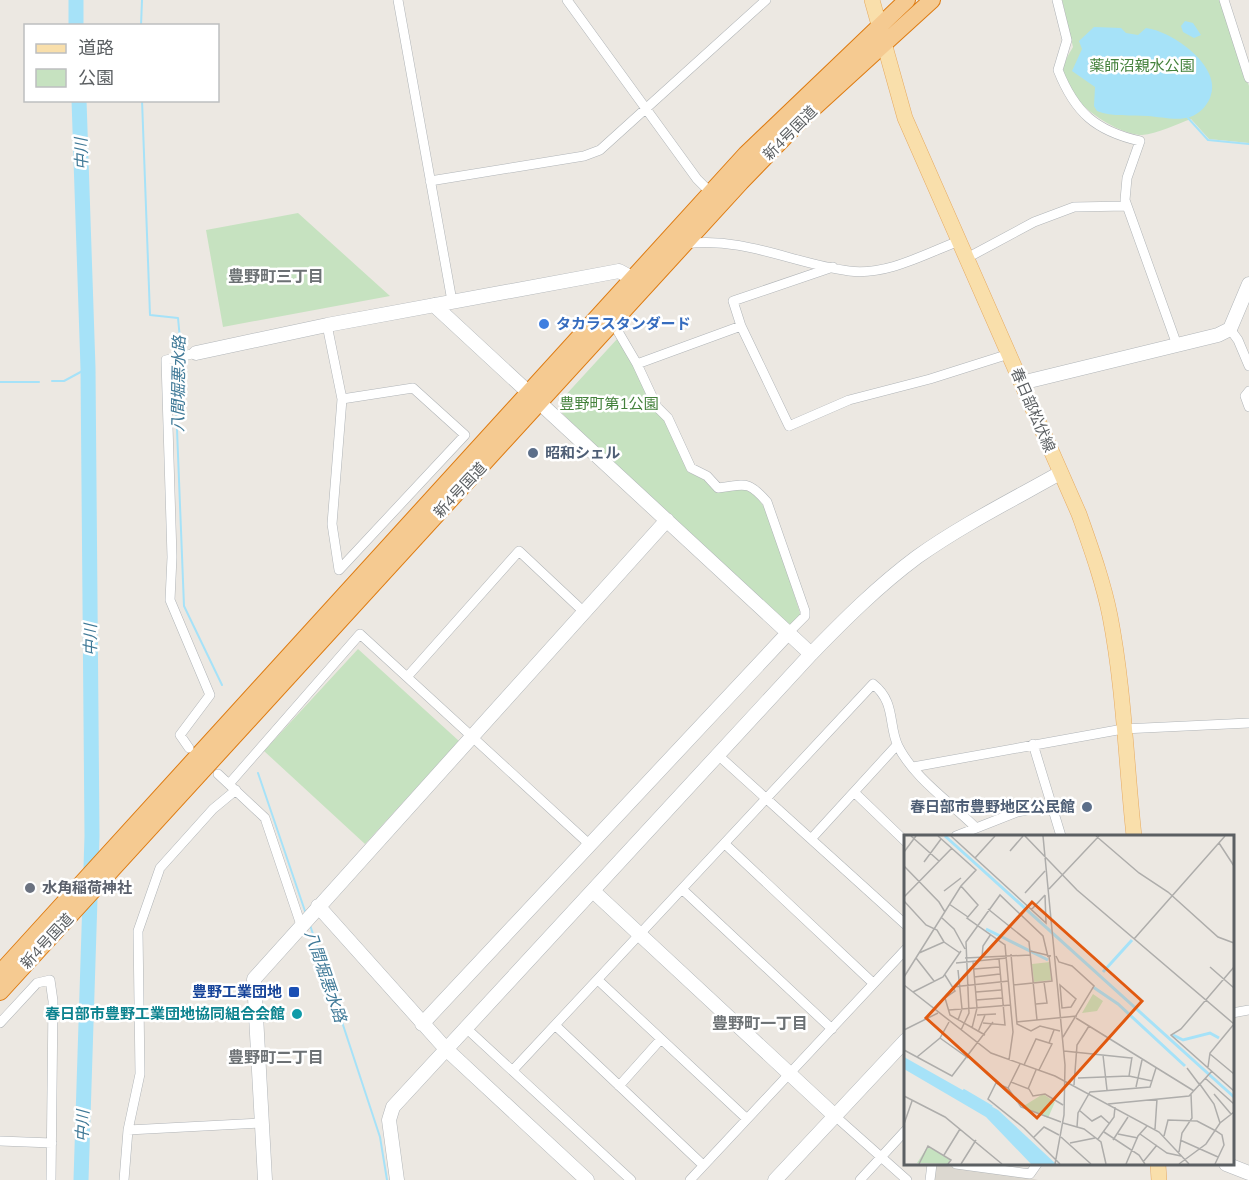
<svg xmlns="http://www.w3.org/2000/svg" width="1249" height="1180" font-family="Mulish,'Noto Sans JP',sans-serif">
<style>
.education{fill:#dcd8d0}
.green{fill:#c6e2c0}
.water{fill:#a6e2f8}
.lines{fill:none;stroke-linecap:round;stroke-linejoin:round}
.stream{stroke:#a6e2f8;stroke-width:2}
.river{stroke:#a6e2f8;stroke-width:15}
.street-casing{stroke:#b0b4b7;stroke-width:10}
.secondary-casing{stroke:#b2b6b9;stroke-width:15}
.primary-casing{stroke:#e6aa61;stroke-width:16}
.highway-casing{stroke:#de7b11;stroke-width:18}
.street{stroke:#fff;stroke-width:9}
.secondary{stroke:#fff;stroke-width:14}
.primary{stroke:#f9dfab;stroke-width:15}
.highway{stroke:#f5ca91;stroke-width:16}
.shop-dot{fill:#3f7fe0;stroke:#fff;stroke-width:2}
.service-dot{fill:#5c6f8a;stroke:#fff;stroke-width:2}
.worship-dot{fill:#6b7280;stroke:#fff;stroke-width:2}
.transit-dot{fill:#1a4fb4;stroke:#fff;stroke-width:2}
.culture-dot{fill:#0f9aa8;stroke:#fff;stroke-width:2}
.labels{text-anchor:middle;stroke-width:5;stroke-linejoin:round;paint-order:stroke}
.park-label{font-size:15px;fill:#43813b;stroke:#fff}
.street-label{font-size:15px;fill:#5b5f62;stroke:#fff}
.shop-label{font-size:15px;font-weight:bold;fill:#366cbe;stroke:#fff;text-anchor:start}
.service-label{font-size:15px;font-weight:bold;fill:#4e5e75;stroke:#fff;text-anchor:start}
.worship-label{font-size:15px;font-weight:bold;fill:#5b616d;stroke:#fff;text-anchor:start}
.transit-label{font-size:15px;font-weight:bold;fill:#164399;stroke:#fff;text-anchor:end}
.culture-label{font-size:15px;font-weight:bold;fill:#0d838f;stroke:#fff;text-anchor:end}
.water-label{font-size:16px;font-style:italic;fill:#3f7997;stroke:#fff}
.neighbourhood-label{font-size:16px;font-weight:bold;fill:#6c7174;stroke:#fff}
.inset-river{fill:none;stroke:#a6e2f8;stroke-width:3}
.inset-road{fill:none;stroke:#aeadab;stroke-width:1.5}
.view{fill:#e15910;fill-opacity:0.15;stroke:#e15910;stroke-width:3}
.inset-edge{fill:none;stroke:#5b5f62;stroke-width:3}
</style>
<rect width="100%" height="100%" fill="#ece8e2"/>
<path class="education" d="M939 1165 1030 1178 1038 1180H934L935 1168Z"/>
<path class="green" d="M1062 0H1220L1249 86V143L1209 139 1191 119C1177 124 1157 134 1142 135 1117 135 1064 100 1063 72 1063 63 1069 54 1073 47Z
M298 213 390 296 223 327 206 230Z
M618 338 665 422 688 472 704 479 716 492 747 487 756 495 769 515 800 613V618L790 627 624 474 562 413V399Z
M358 649 459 741 365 844 264 751Z"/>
<path class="water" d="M1185 21 1193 23 1201 35 1194 38 1183 32 1181 26Z
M1094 27 1121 28 1126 33 1138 35 1146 28C1172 31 1224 67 1210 98 1206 107 1199 114 1190 117 1179 121 1160 117 1148 116 1132 115 1112 117 1097 111L1094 106 1095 87 1072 71 1082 49 1079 41Z"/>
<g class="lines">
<path class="stream" d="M141 26 142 0
M142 100 150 315 178 318 180 339 178 355
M1188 118 1208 140 1249 144
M177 361 175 379 184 606 222 685
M52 381H64L88 368
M0 382H39
M258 773 306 914
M310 925 380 1137 387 1180"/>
<path class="river" d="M76 0V26
M79 100 88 368 92 836 81 1180"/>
<defs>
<path id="street" d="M398 0 452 301
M567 0 697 179 710 192
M1057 0 1067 40 1058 70C1075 113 1096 131 1140 141L1127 178 1125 200 1177 345
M1224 0 1249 78
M430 181 584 156 600 150 766 0
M686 244C743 236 794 264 849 271 886 276 925 254 959 241
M967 258 1034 222 1074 207 1127 206
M833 267 733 301 741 326 789 426 849 400 930 379 1009 354
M613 323 637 364 657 407 668 418 691 468 707 476 718 488C745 485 747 479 767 502L805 611V616L788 633
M327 325 342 399
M1230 329 1238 340 1249 366
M637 364 741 326
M413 388 465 435 339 570 332 524 342 399Z
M1249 391 1245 396 1249 407
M407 677 519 551 584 612
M1033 744 1061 836
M189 748 180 735 210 695 170 600 172 557 166 360 196 353
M718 755 906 925
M913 767 1123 729 1249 723
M218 774 265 818 301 925
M229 784 360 634 589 844
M854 792 906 842
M956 836 1017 812 1052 805
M811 839 897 745
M725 844 873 983
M683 890 832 1029
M599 981 747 1119
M1232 1013 1249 1010
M0 1023 37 983 50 980 53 1001 51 1180
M556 1026 703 1165
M466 1028 631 1180
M513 1070 873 684C896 702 888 725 898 746 914 778 950 802 975 827
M619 1086 661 1039
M835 1116 907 1180
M128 1130 261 1123
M0 1141 52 1143
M956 1164 1030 1174 1037 1164
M124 1180 128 1130 140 1074 138 931 160 868 213 809 236 790
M690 1180 906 949
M860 1180 906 1130
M930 1180 932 1164"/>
<path id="secondary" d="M434 305 811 654
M196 353 327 325 619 271 632 278
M1021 383 1218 335 1230 329 1249 284
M593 891 835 1116
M318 906 446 1049 587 1180
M422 1024 788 633
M1226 1164 1249 1173
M265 1180 254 979 667 520
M397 1180 389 1120 393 1107 811 654C844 620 878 586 917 557 962 525 1012 500 1060 473
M775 1180 906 1040"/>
<path id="primary" d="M872 0 905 118 1079 514C1091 548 1103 581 1110 616 1124 688 1126 763 1134 836
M1158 1164 1159 1180"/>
<path id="highway" d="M0 973 746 154 907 0
M0 992 741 182 807 114 932 0"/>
</defs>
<use href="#street" class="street-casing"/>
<use href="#secondary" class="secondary-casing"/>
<use href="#primary" class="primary-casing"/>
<use href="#highway" class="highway-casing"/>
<use href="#street" class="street"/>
<use href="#secondary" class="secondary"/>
<use href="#primary" class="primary"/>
<use href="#highway" class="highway"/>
</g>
<circle class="shop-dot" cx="544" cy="324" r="6"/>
<g class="service-dot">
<circle cx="533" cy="453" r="6"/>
<circle cx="1087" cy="807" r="6"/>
</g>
<circle class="worship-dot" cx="30" cy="888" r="6"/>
<rect class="transit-dot" x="288" y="986" width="12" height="12" rx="3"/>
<circle class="culture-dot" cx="297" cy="1014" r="6"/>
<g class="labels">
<g class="park-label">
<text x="1142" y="71">薬師沼親水公園</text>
<text x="609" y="409">豊野町第1公園</text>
</g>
<g class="street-label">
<text transform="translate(790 133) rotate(-45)" y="5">新4号国道</text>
<text transform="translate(1033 410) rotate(67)" y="5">春日部松伏線</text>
<text transform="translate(460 490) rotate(-47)" y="5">新4号国道</text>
<text transform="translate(47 941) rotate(-47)" y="5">新4号国道</text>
</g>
<g class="shop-label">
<text x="556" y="329">タカラスタンダード</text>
</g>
<g class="service-label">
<text x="545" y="458">昭和シェル</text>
<text x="1075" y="812" text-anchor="end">春日部市豊野地区公民館</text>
</g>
<g class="worship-label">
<text x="42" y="893">水角稲荷神社</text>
</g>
<g class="transit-label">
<text x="282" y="997">豊野工業団地</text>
</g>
<g class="culture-label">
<text x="285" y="1019">春日部市豊野工業団地協同組合会館</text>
</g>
<g class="water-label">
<text transform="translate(81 154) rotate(-92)" y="6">中川</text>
<text transform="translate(178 384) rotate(-89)" y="6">八間堀悪水路</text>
<text transform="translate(90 640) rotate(-90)" y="6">中川</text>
<text transform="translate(326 976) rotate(71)" y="6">八間堀悪水路</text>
<text transform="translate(82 1126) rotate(-88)" y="6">中川</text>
</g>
<g class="neighbourhood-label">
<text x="276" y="282">豊野町三丁目</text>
<text x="760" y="1029">豊野町一丁目</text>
<text x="276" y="1063">豊野町二丁目</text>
</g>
</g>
<g transform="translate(904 835)">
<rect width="330" height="330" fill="#ece8e2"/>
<path d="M146 127 147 145 130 147 128 129ZM189 159 199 166 193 176 178 178ZM139 259 151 267 144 283 118 272ZM24 311 47 325 44 329 13 328Z" fill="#c6e2c0"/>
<path d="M0 222 94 275 152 329H127L82 282 0 234Z" fill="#a6e2f8"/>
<path class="inset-river" d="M41 1 330 262M82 94 144 125M199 137 228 105M189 152 214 169 281 231M269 200 279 205 306 198 315 203M59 255 88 272"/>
<path class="inset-road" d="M7 1 35 26M47 1 142 88 141 60M121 1 173 55 330 189 306 218 304 232M139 1 161 230 160 280 151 329M192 1 235 38 264 57 314 102 330 108M315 8 330 31M106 16 119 1M0 17 12 1M71 23 91 1M20 27 37 4M0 31 35 67 41 77M57 51 74 70 63 83 101 110 109 197 105 225M145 54 195 1M40 56 57 43M121 58 141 36M0 62 48 13M0 66 22 90 33 95 40 107 56 118M45 69 64 82M84 74 125 107 133 185M127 75 141 60M38 83 50 94 61 114M230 104 321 1M126 116 147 121M15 118 40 107M107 119 113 189 127 196 136 191 156 196M152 121 155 127 168 131 190 151 159 202M78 122 79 111 87 99M12 123 30 146M61 123 127 120M52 128 103 123M306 132 330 153M330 132 277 194 267 200 330 256M70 134 95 132M41 140 51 156 41 163 46 180 81 200M0 142 57 51 72 35 34 1M70 142 96 139M0 150 87 218 151 241 255 297 285 329M109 150 148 146 145 121M156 150 172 164 167 172 158 173ZM48 152 105 146M9 157 39 142 57 116M72 157 97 155M72 165 98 163M132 169 143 168 140 147M45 175 107 170M73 180 92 179M172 183 290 256M54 185 58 174 54 135M112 187 173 181M79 188 101 190 95 124M68 193 73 173 69 126M0 195 34 178M57 195 65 178 62 107 96 60 139 101 144 122M74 197 81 180M36 203 64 223M0 215 48 241 89 187M160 216 227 223M306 219 330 239M199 220 203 255M13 222 36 203 45 187M120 230 132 204 145 208M283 233 295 249M135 235 148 209 145 208 150 195M225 241 228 222M174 243 225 241 248 246M301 243 330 269M107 247 125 254 129 261 141 259 159 270M295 248 310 269 316 288M170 250 173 210 185 191M232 252 238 225M104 253 116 229M124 254 132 235M310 259 327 279M0 261 41 282 98 329M204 269 285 261 308 236M175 275 188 286 197 281 206 289M159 288 180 294 197 307 202 329M0 289 8 266M173 292 174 278 186 257 246 252 252 233M251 294 253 264M200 297 235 320 241 329M214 299 234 303M236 299 263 318 277 321M260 301 264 285 293 286 312 296 318 300 320 310 311 329M157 302 187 329M129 303 140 292 155 300M194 304 210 282 211 272M209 305 224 282M276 305 314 322M166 308 191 303M275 317 278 298 288 283 287 259M40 320 56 294M239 327 253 310M15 329 24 311 47 325 44 329M57 329 72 305M156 329 120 293 84 264 92 248 104 253 117 272 157 287M222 329 234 301 243 291M275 329 302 309 316 288 330 277"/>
<path class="view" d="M128 67 238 166 133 283 22 183Z"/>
<rect width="330" height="330" class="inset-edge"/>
</g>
<rect x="24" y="24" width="195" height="78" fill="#ffffff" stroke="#bdbfc0" stroke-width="1.5"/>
<rect x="36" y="44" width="30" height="9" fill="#f9dfab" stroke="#bdbfc0" stroke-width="1.5"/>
<text x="78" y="54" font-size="18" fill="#5b5f62">道路</text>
<rect x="36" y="69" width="30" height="18" fill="#c6e2c0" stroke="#bdbfc0" stroke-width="1.5"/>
<text x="78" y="84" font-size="18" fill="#5b5f62">公園</text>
</svg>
